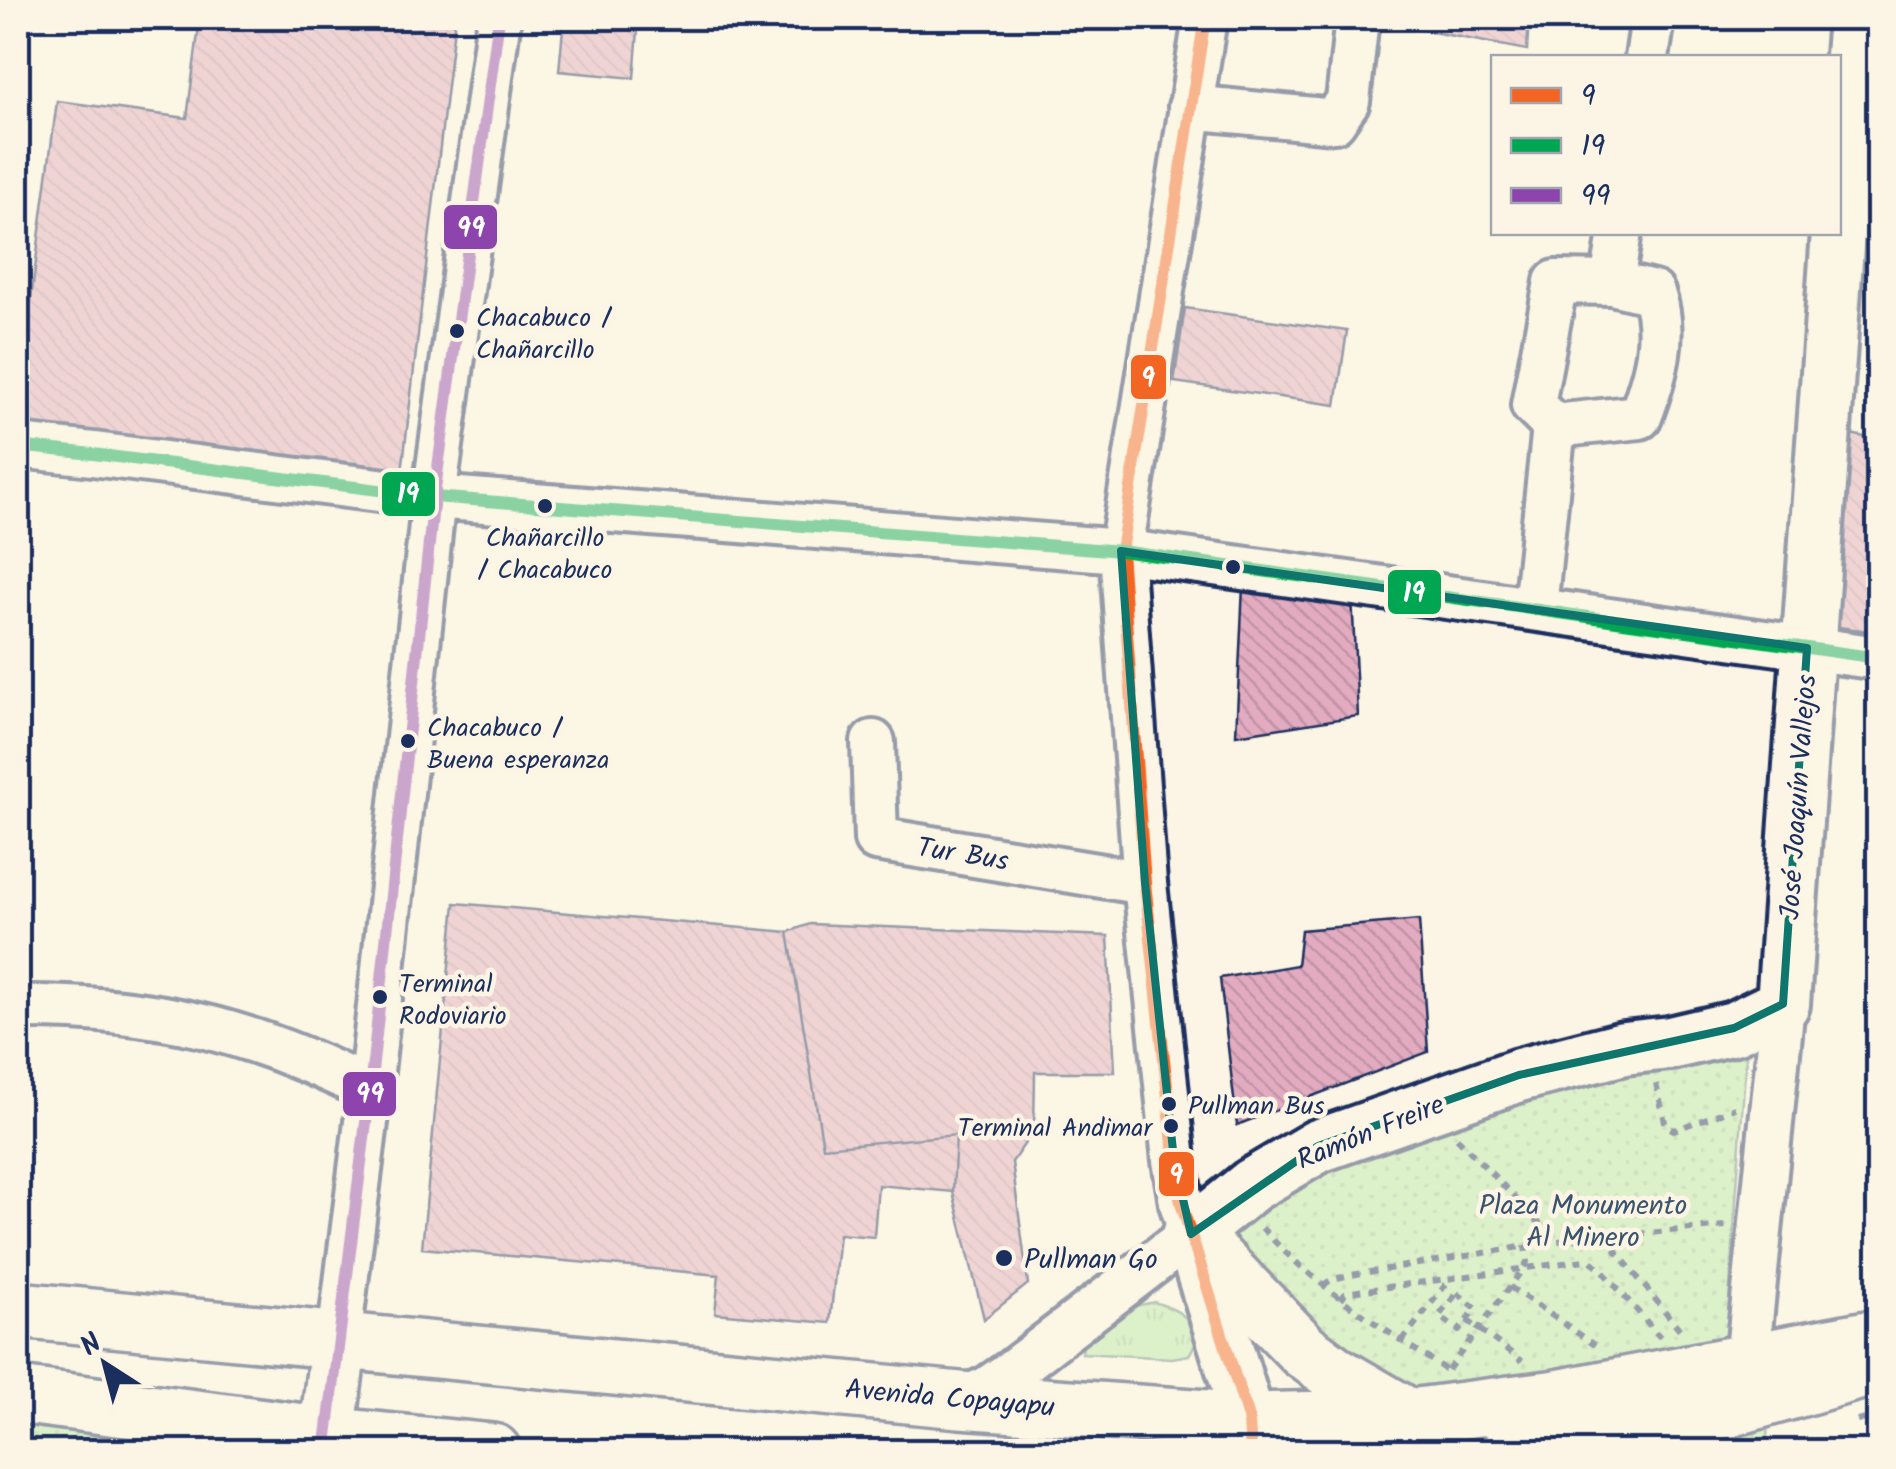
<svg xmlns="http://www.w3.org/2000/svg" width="1896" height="1469" font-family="Kalam,sans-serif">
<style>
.grass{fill:url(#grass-tufts);stroke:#698c84;stroke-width:2.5}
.park{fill:url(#park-dots);stroke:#698c84;stroke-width:2.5}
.building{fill:url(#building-back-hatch);stroke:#1b2f5e;stroke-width:2.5}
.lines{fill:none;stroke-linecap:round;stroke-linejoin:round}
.minor-casing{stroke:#1b2f5e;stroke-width:50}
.major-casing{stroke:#1b2f5e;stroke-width:60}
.highway-casing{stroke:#1b2f5e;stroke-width:62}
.path{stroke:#1b2f5e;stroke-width:6;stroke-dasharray:8 8;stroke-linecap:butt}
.minor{stroke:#fcf5e5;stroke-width:42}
.major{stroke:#fcf5e5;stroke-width:52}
.highway{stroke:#fcf5e5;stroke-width:55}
.bus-1-casing{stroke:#fcf5e5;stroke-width:20}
.bus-2-casing{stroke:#fcf5e5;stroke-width:20}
.bus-3-casing{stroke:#fcf5e5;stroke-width:20}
.bus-1{stroke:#f26522;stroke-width:12}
.bus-2{stroke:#00a651;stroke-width:12}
.bus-3{stroke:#8e44ad;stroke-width:12}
.marked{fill:none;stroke:#0f766e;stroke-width:8;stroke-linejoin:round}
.bus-dot{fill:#1b2f5e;stroke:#fcf5e5;stroke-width:4}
.labels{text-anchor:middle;stroke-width:9;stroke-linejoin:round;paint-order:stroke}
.bus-label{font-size:26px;fill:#1b2f5e;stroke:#fcf5e5;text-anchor:start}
.street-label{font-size:28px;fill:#1b2f5e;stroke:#fcf5e5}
.park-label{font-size:28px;fill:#3a546d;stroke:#fcf5e5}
.poi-label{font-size:28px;fill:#1b2f5e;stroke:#fcf5e5;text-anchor:start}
.line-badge{stroke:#fcf5e5;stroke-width:4}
.badge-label{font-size:28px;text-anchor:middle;font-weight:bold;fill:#fff}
</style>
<defs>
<pattern id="grass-tufts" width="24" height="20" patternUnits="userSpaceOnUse" patternTransform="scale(2.5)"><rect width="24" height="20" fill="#b7e9a9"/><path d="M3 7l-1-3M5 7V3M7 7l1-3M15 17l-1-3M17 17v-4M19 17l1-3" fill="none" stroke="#9dc894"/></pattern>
<pattern id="park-dots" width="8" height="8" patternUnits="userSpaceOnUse" patternTransform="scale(2.5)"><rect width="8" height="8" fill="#b7e9a9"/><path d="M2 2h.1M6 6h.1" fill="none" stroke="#9dc894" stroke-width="1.8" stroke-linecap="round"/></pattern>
<pattern id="building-back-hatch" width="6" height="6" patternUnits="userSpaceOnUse" patternTransform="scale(2.5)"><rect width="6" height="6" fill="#e2abbf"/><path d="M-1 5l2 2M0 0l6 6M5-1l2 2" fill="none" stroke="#c193a7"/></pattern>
</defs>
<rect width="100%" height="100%" fill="#fcf5e5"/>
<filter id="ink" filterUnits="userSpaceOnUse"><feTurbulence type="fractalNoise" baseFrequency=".01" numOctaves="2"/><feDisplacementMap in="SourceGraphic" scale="20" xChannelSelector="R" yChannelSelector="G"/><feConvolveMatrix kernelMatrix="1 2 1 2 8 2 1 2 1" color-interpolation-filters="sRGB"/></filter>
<g filter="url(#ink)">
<path class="grass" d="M1154 1302C1179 1310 1192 1316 1196 1343L1189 1355 1172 1358 1082 1353 1083 1345 1131 1307Z"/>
<path class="park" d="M1743 1033 1746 1057 1726 1344 1409 1396 1251 1276 1230 1234 1292 1178 1408 1124Z
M18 1418 284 1451H18Z
M1768 1422 1766 1451H1615Z"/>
<path class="building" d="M200 18H455L402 472 18 423V398L57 101 187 118Z
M564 18H639L634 78 559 71Z
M1369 18H1529L1527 50 1369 20Z
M1185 308 1347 331 1336 405 1174 382Z
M1851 434 1878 440V632L1829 626Z
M1243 586 1352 596 1358 716 1236 735Z
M455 903 788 932 823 1147 956 1135 953 1192 878 1185 874 1237 839 1234 830 1323 715 1313 719 1275 422 1248Z
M1419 920 1428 1052 1237 1125 1220 978 1297 965 1301 930Z
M810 924 1108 936 1115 1072H1035L1034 1130 1012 1162 1028 1284 984 1319 953 1192 956 1135 823 1147 788 932Z"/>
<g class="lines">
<defs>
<path id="minor" d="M1647 58 1653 18
M1190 107 1334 121 1348 101 1357 18
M1612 283 1620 232
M18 446 93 454 434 497 1121 551 1878 658
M1535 608 1554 426 1640 417C1655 377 1668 335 1653 293L1612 283 1556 282 1533 405 1554 426
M873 742 876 839 1145 883
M18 1007C152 1006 250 1029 370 1090
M339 1339 370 1090 434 497 499 18
M1747 1361 1783 1004
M960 1400 988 1388 1011 1372 1191 1234 1181 1203 1174 1160 1145 883 1121 551 1205 18"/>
<path id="major" d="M1838 232 1855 18
M1249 1421 1191 1234 1252 1185 1318 1146 1519 1075 1624 1048 1670 1043 1734 1028 1783 1004 1838 232"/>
<path id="highway" d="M1191 1234 1303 1350 1335 1374 1409 1417
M18 1310 960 1400 1249 1421 1410 1417 1557 1398 1878 1337
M18 1395 327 1435 493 1452
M325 1452 339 1339
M1509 1452 1607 1430 1729 1409 1857 1372"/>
</defs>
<use href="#minor" class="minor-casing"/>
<use href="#major" class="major-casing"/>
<use href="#highway" class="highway-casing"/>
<path class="path" d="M1656 1084 1666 1126 1674 1130 1735 1108
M1457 1138 1556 1240
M1262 1228C1315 1287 1381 1327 1446 1370
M1604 1236 1681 1331
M1323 1285 1333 1279 1351 1275 1557 1241 1726 1226
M1510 1287 1595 1345
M1457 1293 1476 1308 1459 1331 1439 1316Z
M1341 1300 1345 1294 1351 1292 1585 1260 1591 1261 1599 1267 1660 1337
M1467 1320 1522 1361
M1402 1341 1450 1279
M1448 1370 1523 1269 1527 1262 1525 1246
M1857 1421 1878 1416"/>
<use href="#minor" class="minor"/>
<use href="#major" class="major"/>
<use href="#highway" class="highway"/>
<defs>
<path id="bus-1" d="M1205 18 1121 551 1145 883 1177 1181 1181 1203 1249 1421 1251 1452"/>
<path id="bus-2" d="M18 446 93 454 434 497 1121 551 1878 658"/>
<path id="bus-3" d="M325 1452 370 1090 434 497 499 18"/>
</defs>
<use href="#bus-1" class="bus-1-casing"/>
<use href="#bus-2" class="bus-2-casing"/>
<use href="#bus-3" class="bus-3-casing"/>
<use href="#bus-1" class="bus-1"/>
<use href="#bus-2" class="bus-2"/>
<use href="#bus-3" class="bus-3"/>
</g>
</g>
<path d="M0 0H1896V1469H0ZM1121 551 1807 648 1783 1004 1734 1028 1519 1075 1318 1146 1191 1234 1174 1160 1145 883Z" fill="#fcf5e5" fill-opacity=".55" fill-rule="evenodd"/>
<path class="marked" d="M1121 551 1807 648 1783 1004 1734 1028 1519 1075 1318 1146 1191 1234 1174 1160 1145 883Z"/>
<g class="bus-dot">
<circle cx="457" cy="331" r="9"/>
<circle cx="545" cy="506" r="9"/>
<circle cx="1233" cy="567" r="9"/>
<circle cx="408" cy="741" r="9"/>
<circle cx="380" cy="997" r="9"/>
<circle cx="1169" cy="1104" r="9"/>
<circle cx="1171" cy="1126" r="9"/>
<circle cx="1004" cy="1258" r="10"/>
</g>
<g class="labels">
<g class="bus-label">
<text x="476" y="326">Chacabuco /<tspan x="476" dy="32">Chañarcillo</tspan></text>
<text x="545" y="546" text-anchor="middle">Chañarcillo<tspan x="545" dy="32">/ Chacabuco</tspan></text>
<text x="427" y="736">Chacabuco /<tspan x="427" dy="32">Buena esperanza</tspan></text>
<text x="399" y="992">Terminal<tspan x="399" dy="32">Rodoviario</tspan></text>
<text x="1188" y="1114">Pullman Bus</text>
<text x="1152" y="1136" text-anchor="end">Terminal Andimar</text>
</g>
<g class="street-label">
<text transform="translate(1797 797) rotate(-86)" y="10">José Joaquín Vallejos</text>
<text transform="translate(963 853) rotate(9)" y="10">Tur Bus</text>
<text transform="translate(1370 1131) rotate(-22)" y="10">Ramón Freire</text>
<text transform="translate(950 1397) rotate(5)" y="10">Avenida Copayapu</text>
</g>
<g class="park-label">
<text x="1583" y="1214">Plaza Monumento<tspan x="1583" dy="32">Al Minero</tspan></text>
</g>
<g class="poi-label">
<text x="1024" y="1268">Pullman Go</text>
</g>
</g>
<g class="line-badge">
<rect x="442" y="203" width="57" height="48" rx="10" fill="#8e44ad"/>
<rect x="1129" y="353" width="39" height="48" rx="10" fill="#f26522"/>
<rect x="380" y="470" width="57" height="48" rx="10" fill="#00a651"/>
<rect x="1386" y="568" width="57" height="48" rx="10" fill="#00a651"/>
<rect x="341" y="1070" width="57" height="48" rx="10" fill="#8e44ad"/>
<rect x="1157" y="1150" width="39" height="48" rx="10" fill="#f26522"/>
</g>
<g class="badge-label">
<text x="471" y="237">99</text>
<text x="1148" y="387">9</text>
<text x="408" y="503">19</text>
<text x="1414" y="602">19</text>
<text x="370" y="1103">99</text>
<text x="1176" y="1184">9</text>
</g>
<rect width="1896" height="1469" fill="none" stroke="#fcf5e5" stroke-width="60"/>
<rect x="30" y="30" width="1836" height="1409" fill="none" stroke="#1b2f5e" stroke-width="4" filter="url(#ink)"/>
<rect x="1491" y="55" width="350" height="180" fill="#fcf5e5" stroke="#a2a6af" stroke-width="2.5"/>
<rect x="1511" y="88" width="50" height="15" fill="#f26522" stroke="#a2a6af" stroke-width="2.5"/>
<text x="1581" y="105" font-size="30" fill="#1b2f5e">9</text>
<rect x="1511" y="138" width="50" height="15" fill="#00a651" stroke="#a2a6af" stroke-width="2.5"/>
<text x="1581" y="155" font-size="30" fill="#1b2f5e">19</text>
<rect x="1511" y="188" width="50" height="15" fill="#8e44ad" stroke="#a2a6af" stroke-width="2.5"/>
<text x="1581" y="205" font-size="30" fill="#1b2f5e">99</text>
<g transform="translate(105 1364) rotate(324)" stroke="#fcf5e5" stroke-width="8" paint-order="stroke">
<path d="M0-8L18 38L0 25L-18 38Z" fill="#1b2f5e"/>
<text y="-15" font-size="28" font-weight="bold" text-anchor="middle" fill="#1b2f5e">N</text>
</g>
</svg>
